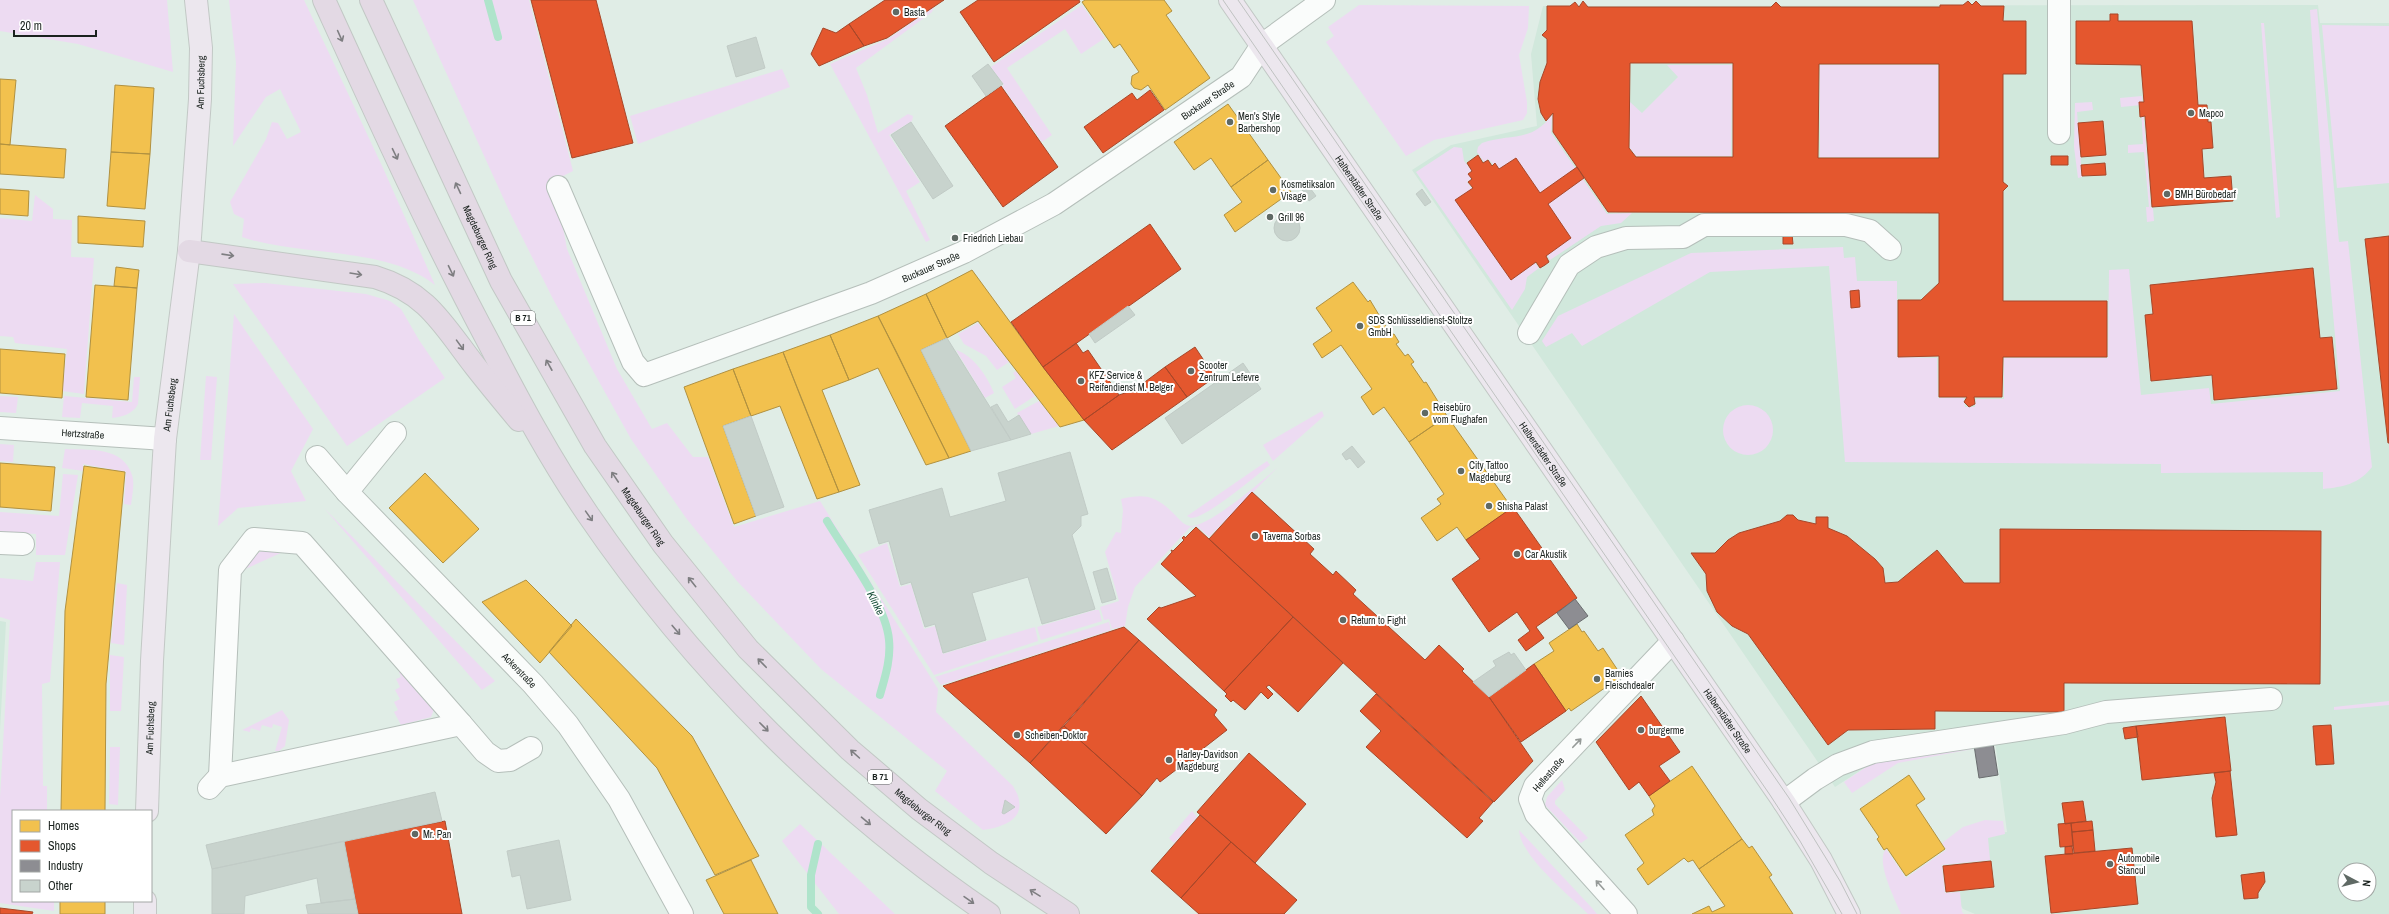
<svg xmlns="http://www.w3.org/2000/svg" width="2389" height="914" font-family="'Archivo Narrow',sans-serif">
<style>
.built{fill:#d1e8dc;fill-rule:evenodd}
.green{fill:#eddbf2}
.homes{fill:#f2c14e;stroke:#b19140}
.shops{fill:#e4572e;stroke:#a74729;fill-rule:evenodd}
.industry{fill:#8d8d92;stroke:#6a6d6f}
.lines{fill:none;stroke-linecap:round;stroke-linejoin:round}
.stream{stroke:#afe4cb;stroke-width:8}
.building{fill:#c8d3cd;stroke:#c1cbc6}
.minor-casing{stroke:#b5bfba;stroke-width:24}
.major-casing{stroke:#c2c8c5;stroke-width:24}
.highway-casing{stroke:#c2c8c5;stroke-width:24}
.minor{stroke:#fafcfb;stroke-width:22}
.major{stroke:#ece7ee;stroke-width:22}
.highway{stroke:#e3d9e4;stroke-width:22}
.tram{stroke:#bfc2c1;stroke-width:1}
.oneway{stroke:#7e7e81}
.oneway2{stroke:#959a98}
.poi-dot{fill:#5f6964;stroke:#fff;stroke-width:1.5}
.labels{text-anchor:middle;stroke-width:4;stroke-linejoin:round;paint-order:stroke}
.shield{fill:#fff;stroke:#5f6462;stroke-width:1}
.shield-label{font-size:9px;font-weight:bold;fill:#1a221e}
.poi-label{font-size:10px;fill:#1a221e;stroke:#fff;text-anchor:start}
.street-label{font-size:10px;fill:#1a221e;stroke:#fff}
.water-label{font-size:11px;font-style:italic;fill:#194f3a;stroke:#fff}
</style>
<rect width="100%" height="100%" fill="#e0ede6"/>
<path class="built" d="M2318 5 2320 23H2389V914H1975L1963 909 1933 864 1971 837 2007 832 1995 741 1878 759 1835 787 1412 170 1451 145 1537 126 1531 54 1543 6ZM2345 870H2369V894H2345Z
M0 621 6 622 0 730Z"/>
<path class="green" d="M0 0H167L173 72 78 44 0 31Z
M229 0H304L383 168 435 285C386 246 300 257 242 237L244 219 234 214 230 202 266 139 272 122 278 123 287 139 301 132 280 89 266 97 233 146 236 63Z
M413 0H529L573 171 563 176 558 201 567 249 617 369 652 429 667 423 693 457H708L734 527 820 501 938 689 936 712 1013 786C1015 790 1019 796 1019 801 1023 821 999 828 983 830L935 791 947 771 821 669 737 581 686 518 631 439 553 299 511 215Z
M1082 5 1105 38 1081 54 1065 29 1007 68 1052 135 1042 142 1002 86 1004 85 991 67Z
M1359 5 1529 6 1528 28 1519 55 1527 102V113L1523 120 1434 140 1406 156 1326 42 1334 36 1328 27Z
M934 7 932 12 856 68 867 95 878 133 908 114 913 116 912 121 889 135 920 182 906 191 930 240 926 242 830 64 888 39Z
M2317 9 2339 242 2348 241 2372 467C2359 484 2343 487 2323 489V472L2161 473V464L1845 462 1829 266 1710 272 1582 346 1572 333 1546 347 1542 341 1558 316 1691 253 1843 247 1844 258 1855 257 1857 281H1897V357L1937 358 1938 398H1964L1965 407H1975L1976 399H2004V358H2108L2109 270 2129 269 2141 395 2209 388 2211 404 2340 391 2327 246 2310 10Z
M2261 23H2264L2280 217 2276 218Z
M2322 25 2389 26V183L2337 188Z
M1667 65H1732L1731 156H1636L1630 148V102L1642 113 1678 77Z
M1820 65H1938V157H1820Z
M782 69 790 87 638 144 630 116Z
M2142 96 2151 208H2153L2154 221 2147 222 2146 207H2149L2144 152 2128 153V145L2143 144 2141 105 2121 107 2120 98Z
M2092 102 2093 110 2077 112 2082 177 2078 178 2074 147 2075 103Z
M1552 115 1551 133 1607 214 1632 213 1621 223 1601 226 1550 260 1493 164 1488 159 1484 162 1477 152 1478 147 1482 143C1511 133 1531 143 1552 115Z
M1454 147 1462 148 1464 161 1472 171 1468 173 1471 179 1467 182 1473 190 1539 268 1527 277 1525 289 1512 310 1416 172Z
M35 195 53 209V219L72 220 71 257 94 258 84 394 62 391 67 349 15 343 13 337 0 336V218L32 221Z
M265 283 366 294 390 301 401 309 419 340 445 378 347 446 233 284Z
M234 314 313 429 291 471 306 501 238 508 218 526Z
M978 323 1009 362 997 370 986 356 964 344 958 334Z
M956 350C974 356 987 376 994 393L985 398Z
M1016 371 1035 396 1015 409 1002 387 1016 378 1013 373Z
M206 376 217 377 211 460H200Z
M134 377H140L138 404C133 414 122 417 112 418L113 406 82 403 80 418 62 417 64 396 132 402Z
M0 396 18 397 16 413 0 412Z
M1039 401 1059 426 1031 434 1017 413Z
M1723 430a25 25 0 1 1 50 0a25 25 0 1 1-50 0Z
M1322 411 1324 416 1273 461 1263 445Z
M0 444 14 445 13 462 0 461Z
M65 449C88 450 123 446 132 475 135 484 132 496 131 505L124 504 126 472 83 464 84 471 62 468Z
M1267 461 1270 465C1255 476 1207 518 1191 518L1187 516Z
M1278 467 1209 537 1197 526 1190 527 1135 587 1128 607 1125 626 1112 629 1109 619 1104 620 1100 607 1119 601 1105 552 1116 532 1121 533 1123 510 1121 499C1148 492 1159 498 1177 517 1181 521 1184 525 1190 526 1208 528 1263 480 1278 467Z
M63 474 78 475 65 555H36V534L0 532V512L59 516Z
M324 508 495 681 482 690Z
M887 543 900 587 911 584 924 629 935 626 943 654 1035 627 1038 641 934 675 858 555Z
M267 548 283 552 243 570 251 557Z
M36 562H60L50 682 42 684 43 786H47V811H13V901H54V911L0 903V798L10 620 0 617V578L33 581Z
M117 583 127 585 124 645 111 643Z
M1095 610H1099L1102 621 1041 640 1037 627Z
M1109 622 1111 630 941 685 935 677Z
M110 655 124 657 121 711H110Z
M401 669 435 707 431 717 401 725 394 712 398 710 394 702 400 699 395 690 400 687 396 679 401 677 399 672Z
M2389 701V705L2334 710V707Z
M282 710 289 720 285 746 279 751H275L282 727 273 724 272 728 262 725 260 731 251 728 250 732 242 730Z
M1970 745 1973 749 1898 763 1852 793 1844 782 1878 759Z
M110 747H120L118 805 109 804Z
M1562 780 1565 790 1555 801V804L1588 838 1581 843 1545 805 1547 797Z
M1192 811 1197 817 1174 843 1169 838Z
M1985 820 2003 821 2005 834 1988 838 1990 860 1942 865 1945 893 1960 892 1962 912 1964 914H1901C1895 899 1875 861 1886 849L1906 878 1946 850 1942 843 1963 827Z
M800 824 895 914H839L782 841Z
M1519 830 1592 908 1597 914H1588C1568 894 1521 857 1519 830Z"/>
<path class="homes" d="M1085 0H1164L1172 11 1166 15 1210 78 1165 110 1148 85 1141 90 1134 88 1131 84 1132 76 1139 72 1120 44 1114 48 1082 2Z
M0 79 16 80 10 145 0 144Z
M115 85 154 88 150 154 111 152Z
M1228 104 1268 160 1231 187 1211 158 1194 170 1174 142Z
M0 144 66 149 64 178 0 174Z
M111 152 150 154 145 209 107 206Z
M1268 160 1291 192 1235 232 1224 215 1242 202 1231 187Z
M0 189 29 191 28 216 0 214Z
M78 216 145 221 143 247 78 243Z
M116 267 139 270 137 288 114 286Z
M972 270 1043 367 1084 420 1060 427 978 321 947 338 926 294Z
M1353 282 1368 302 1370 300 1391 335 1394 334 1399 342 1396 344 1405 356 1408 354 1414 362 1411 364 1424 383 1426 382 1447 416 1409 442 1384 407 1373 415 1361 397 1372 389 1341 345 1322 358 1313 344 1332 331 1316 308Z
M95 285 137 288 128 400 86 397Z
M926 294 947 338 921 350 971 451 949 458 878 316Z
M878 316 896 351 949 458 926 465 878 368 849 380 830 335Z
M830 335 849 380 822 390 860 485 839 492 783 352Z
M0 349 65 354 62 398 0 393Z
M783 352 801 398 839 492 817 499 780 406 751 416 733 369Z
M733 369 751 416 723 426 756 516 734 524 684 387Z
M1447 416 1512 508 1466 540 1457 527 1437 541 1421 518 1441 504 1437 499 1444 494 1409 442Z
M0 463 55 467 51 511 0 507Z
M84 466 125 472 106 684 105 811H61L65 611Z
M425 473 479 529 443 563 389 508Z
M526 580 572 626 540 663 482 602Z
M576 619 692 736 759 856 715 875 657 768 549 652Z
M1577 624 1582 632 1584 631 1598 651 1603 648 1619 672 1618 679 1571 711 1569 708 1566 711 1534 664 1554 651 1549 643Z
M1692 766 1742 839 1699 869 1693 860 1688 862 1684 858 1648 885 1637 869 1644 863 1625 835 1654 815 1652 810 1655 806 1649 796Z
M1909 775 1925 799 1916 805 1945 849 1906 876 1887 848 1884 850 1877 839 1879 837 1860 809Z
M1742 839 1749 848 1752 846 1772 875 1769 877 1793 914H1692L1709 906 1712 912 1725 906 1699 869Z
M751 860 778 914H724L706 880Z
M60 901H105V914H60Z"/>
<path class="shops" d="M531 0H596L633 143 572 158Z
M885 0H944L887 38 864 46 849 24Z
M978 0H1079L1080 2 994 62 960 12Z
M1583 1 1588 7H1771L1776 2 1781 7H1940V5H1963L1968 1 1972 5 1976 1 1981 6H2004L2003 21H2026V74H2003V182L2008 186 2003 191V301H2107V357H2003L2002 397H1974L1975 404 1969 407 1964 402 1967 397H1939V356L1898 357V300H1921L1939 283V213L1608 212 1553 132V113L1546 121 1541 113 1538 99 1540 82 1547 63V39L1542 35 1547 30V6H1570L1575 2 1579 7ZM1630 63H1733V157H1636L1629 148ZM1819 64H1939V158H1818Z
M2110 14H2118V21H2192L2198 105H2207L2208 122H2211L2213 148 2202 149 2204 178 2231 176 2233 201 2152 207 2145 116 2140 117 2139 102H2144L2141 65 2076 64V21H2110Z
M849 24 864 46 819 66 811 54 823 28 836 33Z
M1001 86 1058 167 1003 207 945 126Z
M1150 90 1164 110 1103 153 1084 127 1132 93 1137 100Z
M2103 121 2106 155 2081 157 2078 123Z
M1478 155 1483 163 1488 160 1492 166 1495 163 1499 169 1516 158 1540 193 1577 167 1584 178 1548 204 1571 238 1546 256 1549 262 1545 265 1540 268 1536 262 1511 280 1455 200 1473 188 1468 182 1472 179 1468 174 1472 171 1467 163Z
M2051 156H2068V165H2051Z
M2105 163 2106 175 2082 176 2081 165Z
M1150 224 1181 269 1043 367 1011 322Z
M1792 234 1793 244H1783V235Z
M2389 236V443H2388L2365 239Z
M2313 268 2320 338 2332 337 2337 389 2214 400 2212 375 2151 381 2145 315 2153 314 2150 285Z
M1859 290 1860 307 1851 308 1850 291Z
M1076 343 1083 353 1088 350 1119 395 1084 420 1043 367Z
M1195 347 1215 377 1187 397 1165 367Z
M1165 367 1187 397 1112 450 1084 420 1119 395 1134 390Z
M1252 492 1314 549 1310 554 1333 575 1336 571 1356 590 1353 594 1425 660 1439 645 1464 669 1462 671 1489 697 1533 761 1494 802 1209 539Z
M1513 507 1577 598 1536 627 1544 638 1526 651 1518 640 1530 631 1517 612 1489 632 1452 579 1480 559 1466 540Z
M1787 515H1793L1798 520 1816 524V517H1828V528L1847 536 1875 559 1883 568 1885 583 1898 582 1937 550 1964 583H2000V529L2321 531 2320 684 2064 683V712L1935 711V729L1848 730 1828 745 1748 634 1732 626 1717 612 1707 591 1706 574 1691 553H1715L1728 540 1739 533 1780 521Z
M1196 527 1293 617 1224 691 1147 619 1159 607 1161 608 1196 596 1161 564 1172 552 1171 550 1173 551 1184 540 1182 538 1184 536 1185 538Z
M1293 617 1343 663 1298 712 1269 685 1266 687 1273 694 1268 699 1261 692 1245 710 1233 700 1231 702 1225 696 1227 694 1224 691Z
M1124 627 1139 640 1030 763 943 686Z
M1139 640 1217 710 1214 715 1227 730 1191 758 1194 760 1192 762 1189 760 1160 782 1157 778 1142 796 1064 726Z
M1534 664 1566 711 1521 742 1489 697Z
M1376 694 1493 802 1479 818 1483 821 1467 838 1366 747 1381 731 1360 711Z
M1641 696 1680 752 1659 766 1670 781 1649 796 1639 782 1629 790 1596 742Z
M2225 717 2231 771 2142 780 2136 726Z
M2331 725 2334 764 2316 765 2313 726Z
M1064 726 1142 796 1106 834 1030 763Z
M2136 726 2138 737 2125 739 2123 728Z
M1249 753 1306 804 1255 863 1197 812Z
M2230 771 2237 835 2216 837 2212 798 2216 782 2214 773Z
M2083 801 2086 821 2065 824 2062 803Z
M1200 815 1231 842 1181 898 1151 871Z
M445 821 462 914H358L344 841Z
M2092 821 2093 830 2072 832 2071 823Z
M2071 823 2073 846 2060 847 2058 824Z
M2093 830 2095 851 2074 853 2072 832Z
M1231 842 1297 900 1284 914H1199L1181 898Z
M2072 846 2073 854H2065V847Z
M2132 848 2138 904 2051 913 2045 856Z
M1991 861 1994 887 1946 892 1943 866Z
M2264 872 2265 882 2258 893V898L2244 899 2241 875Z
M0 908 33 912 32 914H0Z"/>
<path class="industry" d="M1575 599 1588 616 1569 629 1557 613Z
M1993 743 1998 775 1979 778 1974 745Z"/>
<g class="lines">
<path class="stream" d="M488 0 498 37
M827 521C846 553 886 604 889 640 891 659 885 677 880 695
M818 914 811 907V875L818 844"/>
</g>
<path class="building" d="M756 37 765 68 736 77 727 46Z
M988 64 1003 84 986 96 972 76Z
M911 122 953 186 933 199 891 135Z
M1307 184 1316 196 1309 201 1301 188Z
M1422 189 1431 202 1425 206 1416 194Z
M1274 228a13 13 0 1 1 26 0a13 13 0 1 1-26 0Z
M1128 306 1135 315 1095 343 1089 334Z
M947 338 985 399 1011 440 971 451 921 350Z
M1243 363 1261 389 1182 444 1165 418Z
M997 404 1008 422 1019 415 1031 434 1011 440 991 407Z
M751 416 784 507 756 516 723 426Z
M1352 446 1365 462 1358 468 1350 458 1346 460 1342 454Z
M1070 452 1088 514 1081 516V526L1072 535 1095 609 1042 624 1028 577 972 593 986 640 943 653 935 624 925 627 911 582 901 585 889 541 879 544 869 510 942 488 950 517 1006 501 998 473Z
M1107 568 1116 599 1102 603 1093 572Z
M1509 652 1511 655 1514 653 1526 670 1489 697 1473 682 1496 666 1493 661Z
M435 792 442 821 212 869 206 845Z
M1005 800 1015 807 1004 814 1002 813Z
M559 840 571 900 527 909 520 875 512 877 507 851Z
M344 841 355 899 321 903 317 878 245 896 244 914H212V869Z
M355 899 358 914H308L306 905Z"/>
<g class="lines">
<defs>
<g id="minor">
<path d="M2059 133V0"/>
<path id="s1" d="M558 187 633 362 644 375 871 293 964 252 1054 204 1241 77 1262 45 1324 0"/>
<path d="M1529 333 1569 265 1596 247 1626 238 1683 237 1704 225H1846L1870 231 1890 249"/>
<path id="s2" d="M0 428 165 439"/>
<path id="s3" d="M317 457 347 492 533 684 568 725 619 799 682 914"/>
<path d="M347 492 395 433"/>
<path d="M0 543 23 544"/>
<path d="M220 776 230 570 254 539 302 543 461 724"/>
<path d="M209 788 220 776 461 724 485 752 498 761 510 760 531 748"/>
<path d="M1784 802 1815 779 1838 765 1873 752 2064 723 2106 712 2271 699"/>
<path d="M1626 914 1536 814 1530 799 1535 786 1673 641"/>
</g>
<g id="major">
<path id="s4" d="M1230 0 1784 802 1821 860 1849 914"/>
<path id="s5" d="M147 811 152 661 165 439 189 251 200 99 201 48 196 0"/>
<path d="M145 914V901"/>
</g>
<g id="highway">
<path d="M324 0C377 116 429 231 489 343 519 401 550 459 587 513 694 670 832 807 989 914"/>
<path id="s6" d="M371 0 501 281 595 446 663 544 748 649 850 750 919 809 991 863 1068 914"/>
<path d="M189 251 375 277C428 293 443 325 475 366 489 384 504 402 519 420"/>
</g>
</defs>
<use href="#minor" class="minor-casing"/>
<use href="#major" class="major-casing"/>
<use href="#highway" class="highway-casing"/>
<use href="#minor" class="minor"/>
<use href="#major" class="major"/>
<use href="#highway" class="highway"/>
<path class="tram" d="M1223 0 1770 795 1800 841 1842 914
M1238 0 1789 798 1840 881 1857 914"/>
</g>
<defs><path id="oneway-shaft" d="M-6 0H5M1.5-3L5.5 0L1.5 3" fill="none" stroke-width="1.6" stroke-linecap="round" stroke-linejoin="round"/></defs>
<g class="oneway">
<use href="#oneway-shaft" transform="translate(340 36) rotate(66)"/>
<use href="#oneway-shaft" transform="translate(395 154) rotate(64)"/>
<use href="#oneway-shaft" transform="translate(458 188) rotate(-115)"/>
<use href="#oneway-shaft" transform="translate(228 255) rotate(8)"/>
<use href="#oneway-shaft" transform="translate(451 271) rotate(64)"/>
<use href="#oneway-shaft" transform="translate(356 274) rotate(9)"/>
<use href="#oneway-shaft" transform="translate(460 345) rotate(54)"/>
<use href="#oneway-shaft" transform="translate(549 365) rotate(-119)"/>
<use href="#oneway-shaft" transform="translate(615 477) rotate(-124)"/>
<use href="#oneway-shaft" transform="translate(589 516) rotate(55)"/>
<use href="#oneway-shaft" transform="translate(692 582) rotate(-129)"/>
<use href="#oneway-shaft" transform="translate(676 630) rotate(50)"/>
<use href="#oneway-shaft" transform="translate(762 663) rotate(-134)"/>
<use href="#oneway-shaft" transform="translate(764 727) rotate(45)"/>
<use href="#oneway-shaft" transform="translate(855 754) rotate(-138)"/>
<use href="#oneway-shaft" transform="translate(866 821) rotate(40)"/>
<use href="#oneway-shaft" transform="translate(1035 893) rotate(-148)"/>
<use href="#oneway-shaft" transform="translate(969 900) rotate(35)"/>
</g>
<g class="oneway2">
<use href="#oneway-shaft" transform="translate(1577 743) rotate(-46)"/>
<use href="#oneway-shaft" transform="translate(1600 885) rotate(-132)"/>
</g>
<g class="poi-dot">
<circle cx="896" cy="12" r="4"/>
<circle cx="2191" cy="113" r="4"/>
<circle cx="1230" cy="122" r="4"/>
<circle cx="1273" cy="190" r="4"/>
<circle cx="2167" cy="194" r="4"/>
<circle cx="1270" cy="217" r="4"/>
<circle cx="955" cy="238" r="4"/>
<circle cx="1360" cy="326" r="4"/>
<circle cx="1191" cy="371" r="4"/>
<circle cx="1081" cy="381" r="4"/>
<circle cx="1425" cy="413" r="4"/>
<circle cx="1461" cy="471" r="4"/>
<circle cx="1489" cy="506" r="4"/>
<circle cx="1255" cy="536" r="4"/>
<circle cx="1517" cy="554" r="4"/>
<circle cx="1343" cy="620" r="4"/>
<circle cx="1597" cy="679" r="4"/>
<circle cx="1641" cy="730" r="4"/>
<circle cx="1017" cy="735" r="4"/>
<circle cx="1169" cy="760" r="4"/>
<circle cx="415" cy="834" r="4"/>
<circle cx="2110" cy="864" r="4"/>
</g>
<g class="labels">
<g class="shield">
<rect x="511" y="311" width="24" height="14" rx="3"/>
<rect x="868" y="770" width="24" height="14" rx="3"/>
</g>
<g class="shield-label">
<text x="523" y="321">B 71</text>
<text x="880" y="780">B 71</text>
</g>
<g class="poi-label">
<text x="904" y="16">Basta</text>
<text x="2199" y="117">Mapco</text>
<text x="1238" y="120">Men's Style<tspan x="1238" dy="12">Barbershop</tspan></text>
<text x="1281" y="188">Kosmetiksalon<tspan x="1281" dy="12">Visage</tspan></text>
<text x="2175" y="198">BMH Bürobedarf</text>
<text x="1278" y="221">Grill 96</text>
<text x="963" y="242">Friedrich Liebau</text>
<text x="1368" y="324">SDS Schlüsseldienst-Stoltze<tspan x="1368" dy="12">GmbH</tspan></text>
<text x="1199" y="369">Scooter<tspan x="1199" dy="12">Zentrum Lefevre</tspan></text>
<text x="1089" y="379">KFZ Service &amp;<tspan x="1089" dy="12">Reifendienst M. Belger</tspan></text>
<text x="1433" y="411">Reisebüro<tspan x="1433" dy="12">vom Flughafen</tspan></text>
<text x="1469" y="469">City Tattoo<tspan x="1469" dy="12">Magdeburg</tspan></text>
<text x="1497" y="510">Shisha Palast</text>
<text x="1263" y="540">Taverna Sorbas</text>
<text x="1525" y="558">Car Akustik</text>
<text x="1351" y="624">Return to Fight</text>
<text x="1605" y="677">Barnies<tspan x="1605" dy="12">Fleischdealer</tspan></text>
<text x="1649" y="734">burgerme</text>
<text x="1025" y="739">Scheiben-Doktor</text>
<text x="1177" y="758">Harley-Davidson<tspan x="1177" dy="12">Magdeburg</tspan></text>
<text x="423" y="838">Mr. Pan</text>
<text x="2118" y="862">Automobile<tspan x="2118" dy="12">Stancul</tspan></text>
</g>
<g class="street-label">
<text dy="4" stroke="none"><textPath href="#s5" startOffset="731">Am Fuchsberg</textPath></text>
<text dy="4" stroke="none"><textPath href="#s1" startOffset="838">Buckauer Straße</textPath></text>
<text dy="4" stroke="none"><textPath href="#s4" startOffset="228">Halberstädter Straße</textPath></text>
<text dy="4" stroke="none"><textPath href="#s6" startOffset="261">Magdeburger Ring</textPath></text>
<text dy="4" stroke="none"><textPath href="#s1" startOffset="514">Buckauer Straße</textPath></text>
<text dy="4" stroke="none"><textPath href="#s5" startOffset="407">Am Fuchsberg</textPath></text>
<text dy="4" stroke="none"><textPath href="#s2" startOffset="83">Hertzstraße</textPath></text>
<text dy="4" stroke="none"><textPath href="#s4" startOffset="552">Halberstädter Straße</textPath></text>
<text dy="4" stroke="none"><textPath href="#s6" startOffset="585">Magdeburger Ring</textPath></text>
<text dy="4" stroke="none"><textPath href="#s3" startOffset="294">Ackerstraße</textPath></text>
<text dy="4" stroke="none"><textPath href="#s4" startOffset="876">Halberstädter Straße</textPath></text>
<text dy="4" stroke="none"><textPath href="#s5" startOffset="83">Am Fuchsberg</textPath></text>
<text transform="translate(1548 774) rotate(-49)" y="4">Hellestraße</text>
<text dy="4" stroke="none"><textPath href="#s6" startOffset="993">Magdeburger Ring</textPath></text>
</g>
<g class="water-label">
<text transform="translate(876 603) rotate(63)" y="4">Klinke</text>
</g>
</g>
<rect x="12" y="810" width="140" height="92" fill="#ffffff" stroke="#a3a7a5"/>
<rect x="20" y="820" width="20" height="12" fill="#f2c14e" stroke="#a3a7a5"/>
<text x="48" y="830" font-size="12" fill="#1a221e">Homes</text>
<rect x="20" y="840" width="20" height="12" fill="#e4572e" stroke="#a3a7a5"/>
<text x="48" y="850" font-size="12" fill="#1a221e">Shops</text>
<rect x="20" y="860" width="20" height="12" fill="#8d8d92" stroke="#a3a7a5"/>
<text x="48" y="870" font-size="12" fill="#1a221e">Industry</text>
<rect x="20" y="880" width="20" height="12" fill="#c8d3cd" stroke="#a3a7a5"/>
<text x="48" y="890" font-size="12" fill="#1a221e">Other</text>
<g transform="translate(2357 882) rotate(97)"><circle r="19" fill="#ffffff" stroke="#a3a7a5"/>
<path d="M0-3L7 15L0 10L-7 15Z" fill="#5f6964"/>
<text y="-6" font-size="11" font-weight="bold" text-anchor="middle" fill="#1a221e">N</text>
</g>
<path d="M14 30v6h82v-6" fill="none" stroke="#1a221e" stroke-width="2"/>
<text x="20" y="30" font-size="12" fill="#1a221e" stroke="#ffffff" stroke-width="3" paint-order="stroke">20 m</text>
</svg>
